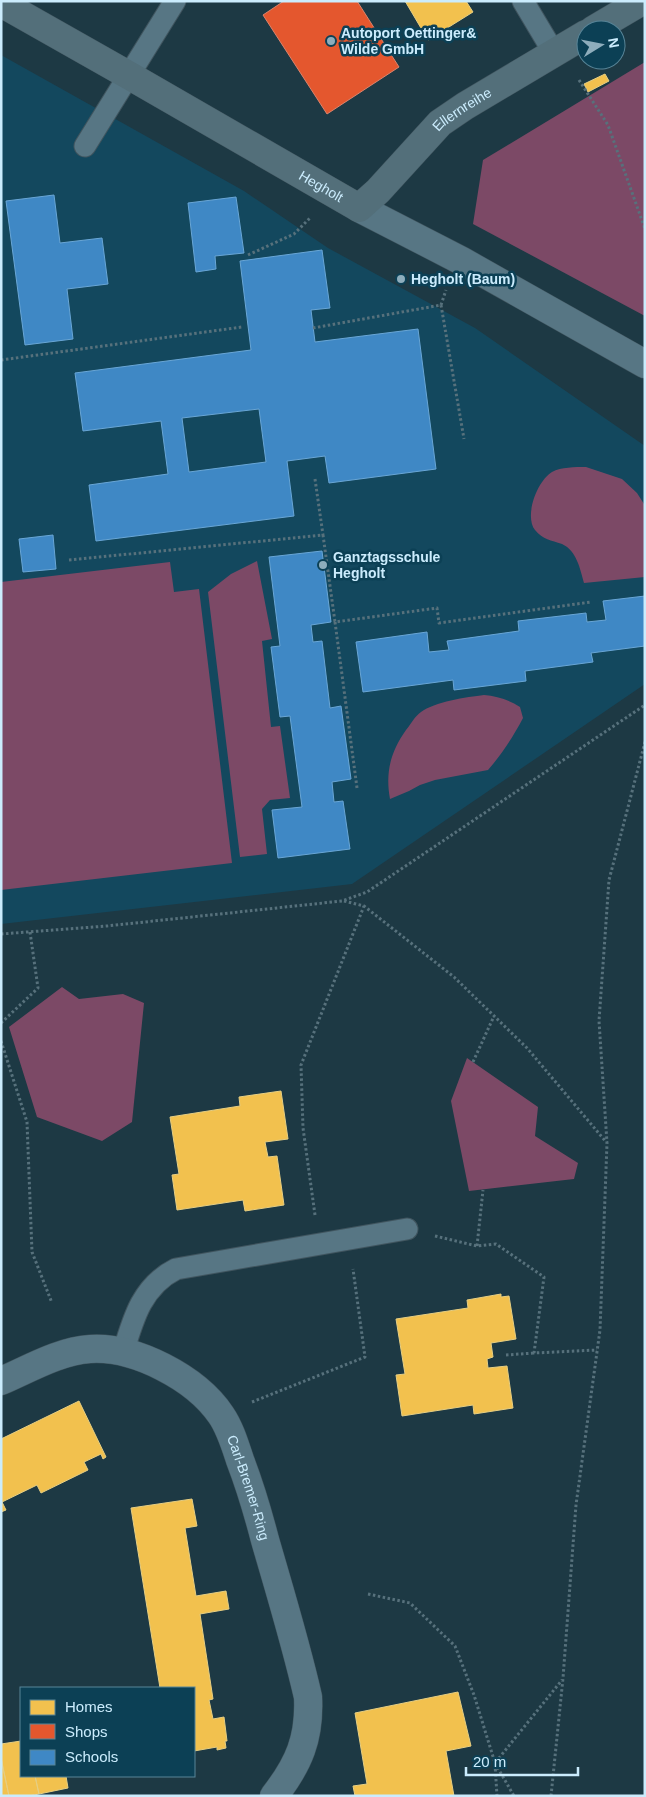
<svg xmlns="http://www.w3.org/2000/svg" width="646" height="1797" font-family="Arial,sans-serif">
<style>
.built{fill:#13485e}
.green{fill:#7c4966}
.homes{fill:#f2c14e;stroke:#e6ce82}
.shops{fill:#e4572e;stroke:#dc846c}
.schools{fill:#3f88c5;stroke:#69a6d6;fill-rule:evenodd}
.lines{fill:none;stroke-linecap:round;stroke-linejoin:round}
.lane-casing{stroke:#40555f;stroke-width:23}
.street-casing{stroke:#40555f;stroke-width:29}
.secondary-casing{stroke:#40555f;stroke-width:29}
.path{stroke:#57717c;stroke-width:3;stroke-dasharray:2.5 2.5;stroke-linecap:butt}
.lane{stroke:#577684;stroke-width:21}
.street{stroke:#577684;stroke-width:28}
.secondary{stroke:#536f7a;stroke-width:28}
.poi-dot{fill:#8eadbc;stroke:#0c4055;stroke-width:2}
.labels{text-anchor:middle;stroke-width:5;stroke-linejoin:round;paint-order:stroke}
.poi-label{font-size:14px;font-weight:bold;fill:#cbecfd;stroke:#0c4055;text-anchor:start}
.street-label{font-size:14px;fill:#cbecfd;stroke:#0c4055}
</style>
<rect width="100%" height="100%" fill="#1d3944"/>
<path class="built" d="M1 55 244 191 328 248 475 328 645 446V684L352 884 1 924Z"/>
<path class="green" d="M645 62V316L473 224 483 160Z
M586 467 622 479 637 493 644 504 645 577 584 583C580 569 577 551 562 544 551 540 543 540 535 530 524 516 537 481 552 472 561 467 575 467 586 467Z
M257 561 272 639 262 641 271 727 280 726 290 798 270 800 262 809 267 854 240 857 208 592 231 574Z
M170 562 174 592 199 589 232 863 1 890V582Z
M484 695C497 696 509 700 520 707L523 718C513 737 502 754 488 770L435 780 420 785 409 791 390 799C385 772 391 751 406 730 411 724 415 716 421 712 434 702 467 697 484 695Z
M62 987 79 999 123 994 144 1003 132 1122 102 1141 37 1117 9 1027Z
M467 1058 538 1107 535 1136 578 1163 574 1179 469 1191 451 1101Z"/>
<path class="homes" d="M405 1H466L473 12 428 40Z
M605 74 609 81 588 92 584 84Z
M281 1091 288 1139 265 1142 268 1157 277 1156 284 1205 245 1211 243 1200 177 1210 172 1175 179 1174 170 1117 240 1106 239 1097Z
M501 1294V1297L509 1296 516 1339 491 1343 493 1357 487 1359 488 1368 507 1366 513 1408 474 1414 473 1405 402 1416 396 1375 405 1374 396 1319 468 1308 467 1300Z
M79 1401 106 1457 103 1459 101 1454 84 1462 88 1470 41 1493 37 1485 2 1502 6 1510 1 1512V1439Z
M192 1499 197 1526 185 1528 196 1596 226 1591 229 1609 200 1614 213 1699 209 1700 213 1719 224 1717 227 1741H225L226 1748 217 1750V1747L194 1751V1688H160L131 1508Z
M458 1692 471 1746 446 1751 454 1796H355L353 1786 367 1784 355 1713Z
M21 1741V1776H35L39 1794 28 1796H9L1 1758V1744Z
M1 1758 9 1796H1Z
M35 1776H66L68 1788 39 1794Z"/>
<path class="shops" d="M284 1H357L399 67 327 114 263 15Z"/>
<path class="schools" d="M54 195 60 243 102 238 108 284 67 289 73 339 25 345 6 201Z
M236 197 244 253 215 256 216 269 196 272 188 203Z
M322 250 330 308 311 310 315 342 418 329 436 469 329 483 325 456 287 461 294 516 96 541 89 485 168 474 161 421 83 431 75 373 251 350 240 261ZM259 409 266 462 189 472 182 418Z
M53 535 56 569 23 572 19 539Z
M322 551 331 622 311 625 313 642 322 641 330 708 341 706 351 779 332 782 334 802 343 801 350 849 278 858 272 810 302 807 290 716 280 717 271 647 280 646 269 557Z
M645 596V646L591 653 593 662 525 671 526 681 454 690 453 680 363 692 356 642 427 632 429 652 449 650 447 641 519 631 518 621 586 613 587 622 606 620 603 601Z"/>
<g class="lines">
<defs>
<path id="lane" d="M523 1 554 53
M85 146 175 1
M123 1353C133 1319 142 1286 176 1269L407 1229"/>
<g id="street">
<path d="M359 208 462 261 645 364"/>
<path id="s1" d="M1 1381C29 1369 59 1351 90 1349 135 1346 196 1378 221 1415 230 1428 235 1445 240 1460 250 1486 258 1513 265 1540 280 1592 296 1644 308 1697 310 1738 299 1764 274 1796"/>
</g>
<g id="secondary">
<path id="s2" d="M1 3 130 76 359 208 378 191 440 123 465 106 586 34"/>
<path d="M593 30 642 1"/>
</g>
</defs>
<use href="#lane" class="lane-casing"/>
<use href="#street" class="street-casing"/>
<use href="#secondary" class="secondary-casing"/>
<path class="path" d="M579 80 608 125 645 229
M248 255 294 234 310 218
M441 305 464 439
M313 328 441 305 446 290
M1 360 242 327
M315 479 323 535
M69 560 323 535 335 622
M357 788 335 622 437 608 439 623 591 602
M344 901 364 906 454 977 527 1048 607 1143
M1 934 107 926 342 901 367 892 645 705
M1 1023 38 988 30 932
M1 1041 27 1122 32 1252 52 1303
M473 1062 494 1016
M315 1215 303 1128 301 1065 364 906
M435 1236 477 1246 496 1244 544 1277 534 1353 597 1350
M477 1246 483 1190
M506 1355 534 1353
M252 1402 365 1357 353 1269
M368 1594 410 1603 455 1646 474 1695 495 1763 562 1680
M495 1763 514 1796
M495 1764 497 1796
M551 1796 563 1678 576 1505 600 1330 607 1143 599 1021 609 880 645 742"/>
<use href="#lane" class="lane"/>
<use href="#street" class="street"/>
<use href="#secondary" class="secondary"/>
</g>
<g class="poi-dot">
<circle cx="331" cy="41" r="5"/>
<circle cx="401" cy="279" r="5"/>
<circle cx="323" cy="565" r="5"/>
</g>
<g class="labels">
<g class="poi-label">
<text x="341" y="38">Autoport Oettinger&amp;<tspan x="341" dy="16">Wilde GmbH</tspan></text>
<text x="411" y="284">Hegholt (Baum)</text>
<text x="333" y="562">Ganztagsschule<tspan x="333" dy="16">Hegholt</tspan></text>
</g>
<g class="street-label">
<text dy="5" stroke="none"><textPath href="#s2" startOffset="556">Ellernreihe</textPath></text>
<text dy="5" stroke="none"><textPath href="#s2" startOffset="369">Hegholt</textPath></text>
<text dy="5" stroke="none"><textPath href="#s1" startOffset="325">Carl-Bremer-Ring</textPath></text>
</g>
</g>
<rect width="646" height="1797" fill="none" stroke="#cbecfd" stroke-width="5"/>
<rect x="20" y="1687" width="175" height="90" fill="#0c4055" stroke="#588598"/>
<rect x="30" y="1700" width="25" height="15" fill="#f2c14e" stroke="#588598"/>
<text x="65" y="1712" font-size="15" fill="#cbecfd">Homes</text>
<rect x="30" y="1724" width="25" height="15" fill="#e4572e" stroke="#588598"/>
<text x="65" y="1737" font-size="15" fill="#cbecfd">Shops</text>
<rect x="30" y="1750" width="25" height="15" fill="#3f88c5" stroke="#588598"/>
<text x="65" y="1762" font-size="15" fill="#cbecfd">Schools</text>
<g transform="translate(601 45) rotate(80)"><circle r="24" fill="#0c4055" stroke="#588598"/>
<path d="M0-4L9 19L0 12L-9 19Z" fill="#8eadbc"/>
<text y="-8" font-size="14" font-weight="bold" text-anchor="middle" fill="#cbecfd">N</text>
</g>
<path d="M466 1767v8h112v-8" fill="none" stroke="#cbecfd" stroke-width="2.5"/>
<text x="473" y="1767" font-size="15" fill="#cbecfd" stroke="#0c4055" stroke-width="4" paint-order="stroke">20 m</text>
</svg>
